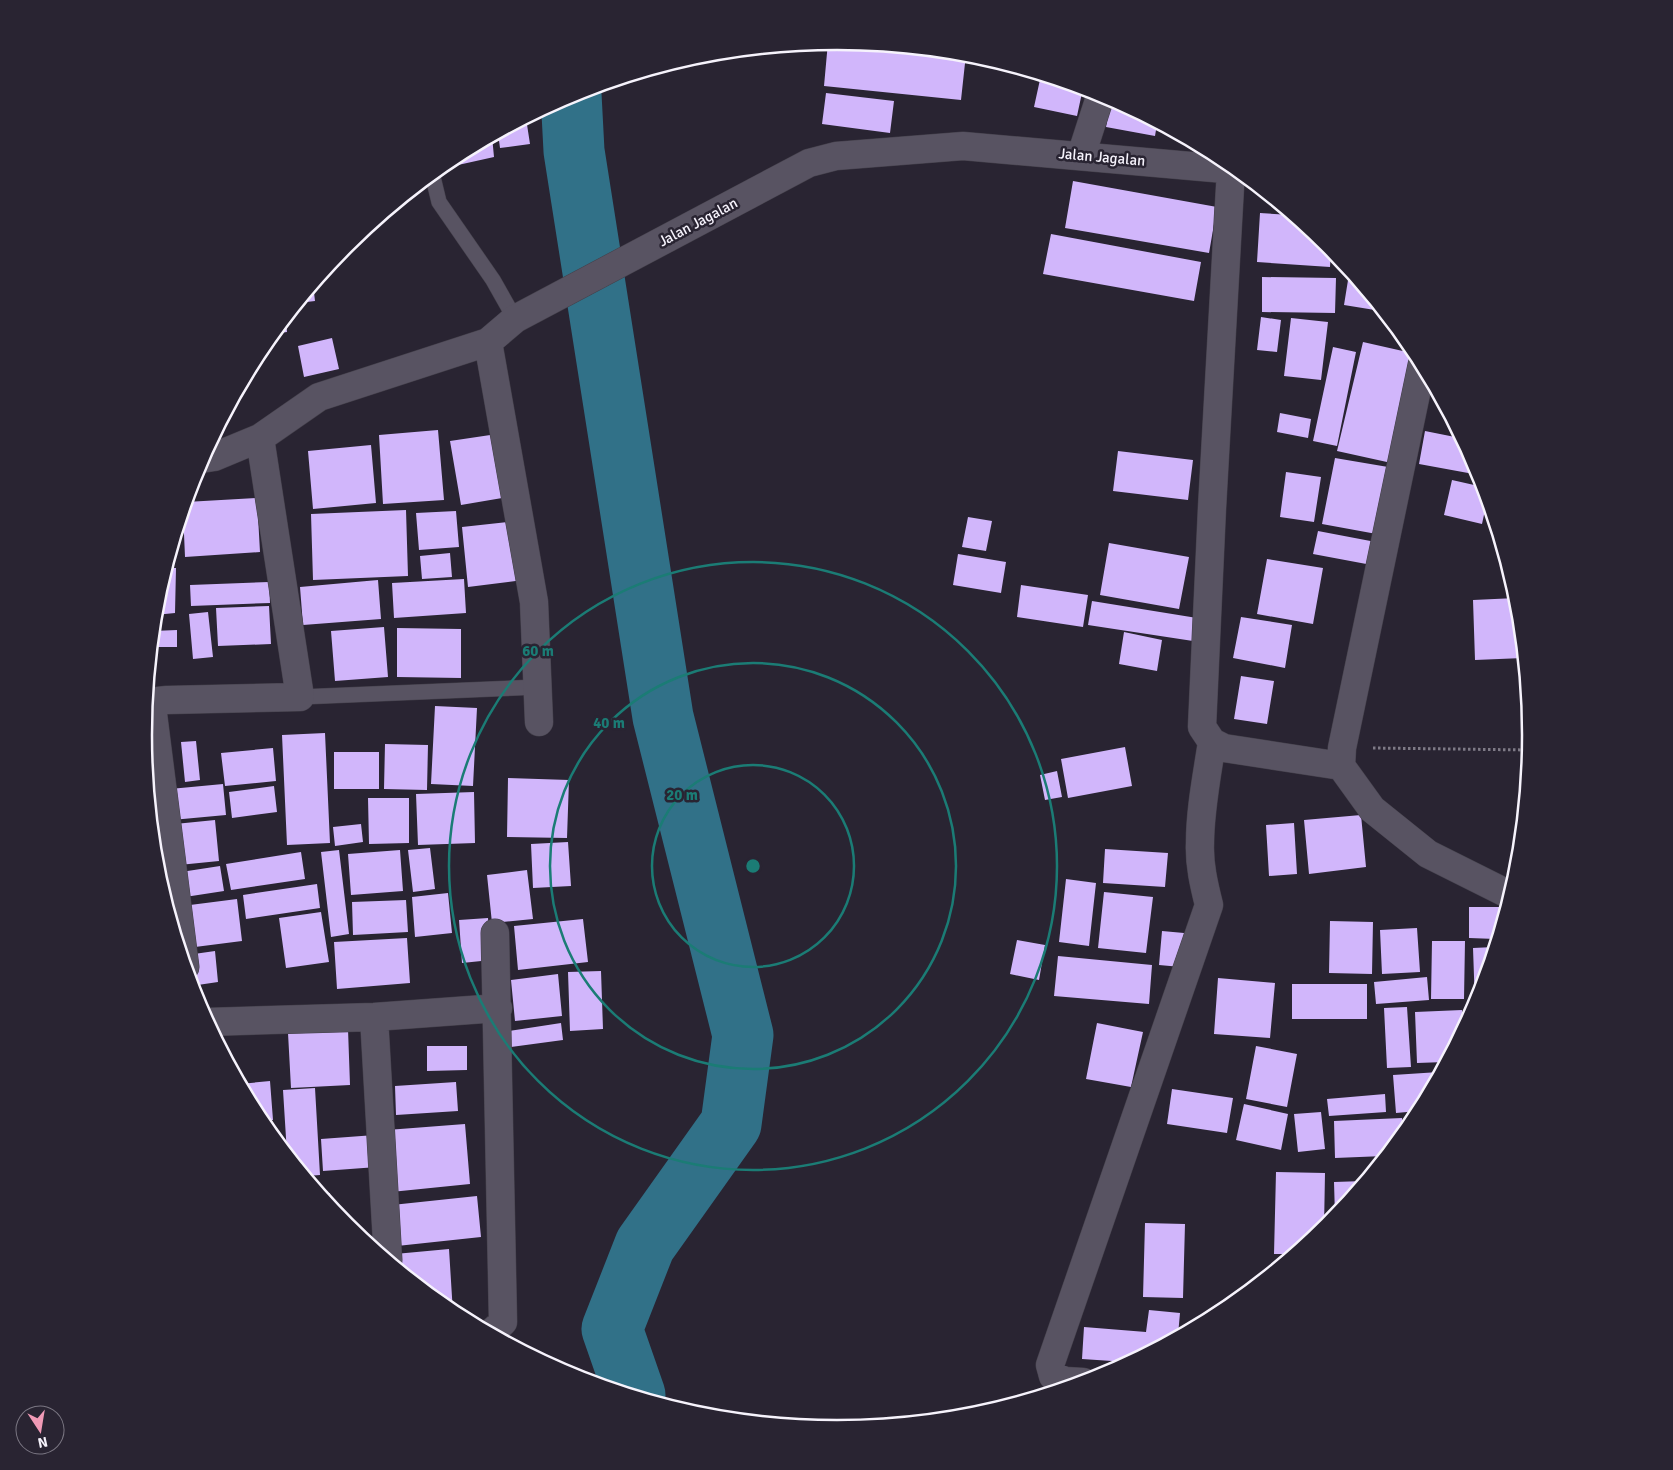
<svg xmlns="http://www.w3.org/2000/svg" width="1673" height="1470" font-family="Signika,sans-serif">
<style>
.lines{fill:none;stroke-linecap:round;stroke-linejoin:round}
.river{stroke:#317188;stroke-width:61}
.building{fill:#d1b6fb}
.lane-casing{stroke:#44404b;stroke-width:16}
.street-casing{stroke:#44404b;stroke-width:29}
.path{stroke:#7e7a86;stroke-width:3;stroke-dasharray:2.5 2.5;stroke-linecap:butt}
.lane{stroke:#585362;stroke-width:15}
.street{stroke:#585362;stroke-width:28}
.ring{fill:none;stroke:#1b7c75;stroke-width:2.5}
.labels{text-anchor:middle;stroke-width:5;stroke-linejoin:round;paint-order:stroke}
.street-label{font-size:15px;fill:#f6f3fc;stroke:#292432}
.rim{fill:none;stroke:#f6f3fc;stroke-width:2.5}
.centre{fill:#1b7c75;stroke:#292432;stroke-width:2.5}
.ring-label{font-size:15px;text-anchor:middle;font-weight:bold;fill:#1b7c75;stroke:#292432;stroke-width:5;stroke-linejoin:round;paint-order:stroke}
</style>
<rect width="100%" height="100%" fill="#292432"/>
<g class="lines">
<path class="river" d="M571 94 574 151 663 717 743 1035 731 1124 645 1245 612 1329 635 1395"/>
</g>
<path class="building" d="M837 41 966 54 961 100 824 86 828 42Z
M1041 75 1083 88 1077 116 1034 107Z
M826 93 894 101 890 133 822 124Z
M1111 99 1157 124 1155 136 1106 127Z
M526 118 530 144 500 148 498 133Z
M492 136 494 157 449 167 448 161 451 158Z
M1073 181 1217 207 1209 253 1065 228Z
M1260 213 1291 215 1331 249 1330 267 1257 262Z
M1051 234 1201 262 1194 301 1043 274Z
M1349 274H1351L1381 311 1344 305Z
M1262 277 1336 278 1335 313 1262 312Z
M313 284 315 301 298 303Z
M1261 317 1281 320 1277 352 1257 350Z
M286 318 287 332 272 334 282 322Z
M1291 318 1328 322 1321 380 1284 376Z
M332 338 339 369 304 377 298 346Z
M1363 342 1416 354 1396 464 1337 451Z
M1333 347 1356 352 1337 446 1313 441Z
M1280 413 1311 419 1308 438 1277 432Z
M438 430 444 500 383 504 379 435Z
M1425 431 1460 438 1479 475 1419 464Z
M497 434 508 497 461 505 450 441Z
M371 445 376 503 313 509 308 451Z
M1118 451 1193 460 1188 500 1113 491Z
M1335 458 1394 468 1382 535 1322 524Z
M1286 472 1321 477 1314 522 1280 517Z
M1452 480 1483 487 1487 501 1482 524 1444 515Z
M257 498 260 552 185 557 183 511 186 502Z
M406 510 408 576 313 580 311 514Z
M456 511 459 547 419 550 416 513Z
M968 517 992 521 986 551 962 547Z
M516 521 523 580 468 587 462 527Z
M1318 531 1381 543 1377 566 1313 554Z
M1109 543 1189 557 1179 609 1100 595Z
M450 553 452 577 422 579 420 556Z
M958 554 1006 562 1001 593 953 585Z
M1267 559 1323 568 1313 624 1257 614Z
M166 568H176L175 613 155 615 156 599Z
M464 579 466 613 394 618 392 583Z
M378 580 381 619 303 625 300 587Z
M269 582 270 603 191 606 190 585Z
M1021 585 1088 595 1083 627 1017 617Z
M1516 598 1523 658 1475 660 1473 600Z
M1092 601 1197 618 1193 641 1088 625Z
M269 606 271 644 218 646 216 608Z
M208 612 213 657 193 659 189 614Z
M1241 617 1292 625 1285 668 1233 658Z
M384 627 388 677 335 681 331 631Z
M397 628 461 629V678L397 677Z
M177 630V647H151L153 631Z
M1124 632 1162 640 1157 671 1119 664Z
M1241 676 1274 681 1267 724 1234 719Z
M435 706 477 708 473 786 431 784Z
M325 733 330 843 287 845 282 735Z
M196 741 200 780 185 782 181 742Z
M385 744 428 745 427 790 384 789Z
M1125 747 1132 786 1068 798 1061 759Z
M273 748 276 781 225 786 221 753Z
M334 752H379V789H334Z
M1057 771 1062 797 1045 800 1040 775Z
M508 778 569 780 567 838 507 837Z
M223 784 226 815 172 820 170 789Z
M274 786 277 812 232 818 229 792Z
M474 792 475 843 418 845 416 794Z
M368 798H409V843L369 844Z
M1361 815 1366 867 1309 874 1304 820Z
M215 820 219 861 179 865 175 824Z
M1294 823 1297 874 1269 876 1266 825Z
M361 824 363 842 335 846 333 827Z
M152 831H163L166 872H157Z
M568 842 571 886 533 888 531 844Z
M430 848 435 889 413 892 408 850Z
M1105 849 1168 853 1165 887 1103 883Z
M339 850 349 934 331 937 321 852Z
M400 850 403 891 351 895 348 854Z
M301 852 305 879 231 890 226 864Z
M220 866 224 891 185 897 181 872Z
M527 870 533 919 492 923 487 875Z
M1066 879 1096 883 1089 946 1059 942Z
M317 884 320 908 246 919 243 895Z
M1104 892 1153 897 1146 953 1098 948Z
M448 893 452 933 415 937 412 897Z
M237 899 242 941 195 947 190 905Z
M406 900 408 932 353 935 352 902Z
M1469 907H1500L1499 929 1496 939 1469 938Z
M321 912 329 962 286 968 279 918Z
M488 918 491 960 462 963 459 920Z
M583 919 588 962 518 970 514 926Z
M1330 921 1373 922 1372 974 1329 973Z
M1417 928 1420 972 1382 974 1380 930Z
M1162 931 1184 933 1181 967 1159 965Z
M407 938 410 983 337 989 334 942Z
M1017 940 1045 945 1039 980 1010 974Z
M1432 941H1465L1464 999H1431Z
M1494 947 1477 1001 1475 1005 1473 948Z
M215 951 218 982 191 986 187 955Z
M1058 956 1152 965 1149 1004 1054 996Z
M601 971 603 1029 570 1031 568 972Z
M558 974 562 1016 515 1021 511 980Z
M1427 977 1429 1000 1376 1004 1374 982Z
M1218 978 1275 983 1270 1038 1214 1034Z
M1292 984H1367V1019H1292Z
M1407 1007 1411 1067 1387 1068 1384 1008Z
M1462 1010 1463 1028 1445 1062 1417 1063 1415 1012Z
M561 1023 563 1040 511 1047 509 1031Z
M1097 1023 1143 1032 1131 1087 1086 1079Z
M348 1029 350 1085 291 1088 288 1033Z
M427 1046H467V1070L427 1071Z
M1256 1046 1297 1054 1287 1107 1246 1099Z
M1439 1072 1418 1111 1396 1113 1393 1075Z
M270 1081 273 1120 260 1121 240 1084Z
M456 1082 458 1111 396 1115 395 1086Z
M315 1088 320 1175 306 1176 287 1154 283 1090Z
M1172 1089 1233 1098 1227 1133 1167 1124Z
M1385 1094 1386 1112 1329 1116 1327 1099Z
M1244 1104 1288 1114 1281 1150 1236 1140Z
M1321 1112 1325 1149 1298 1152 1294 1114Z
M1402 1118 1403 1133 1384 1156 1335 1158 1334 1121Z
M465 1124 470 1184 391 1192 387 1130Z
M375 1135 377 1167 323 1171 321 1139Z
M1276 1172 1325 1173 1324 1228 1292 1254H1274Z
M1364 1181 1335 1216 1334 1182Z
M330 1193 331 1208 320 1194Z
M477 1196 481 1237 397 1246 392 1205Z
M1145 1223 1185 1224 1183 1298 1143 1297Z
M376 1236 377 1251 361 1238Z
M449 1249 453 1313 396 1267 395 1254Z
M1149 1310 1180 1313 1178 1335 1127 1362 1082 1359 1084 1327 1146 1332Z"/>
<g class="lines">
<defs>
<path id="lane" d="M432 173 439 202 493 280 515 319
M300 697 538 687"/>
<path id="street" d="M1081 156 1101 94
M1231 169 1212 508 1202 727 1212 742 1224 748 1341 766 1372 809 1428 854 1510 895
M488 342 534 602 539 722
M201 459 214 457 260 438 319 397 488 342 515 319 809 163 836 156 963 146 1236 170
M1341 766 1342 748 1422 365
M185 967 152 706 158 701 167 700 300 697 260 438
M374 1017 388 1260
M207 1022 374 1017 498 1008
M491 1333 503 1322 495 933
M1083 1382 1065 1381 1053 1376 1050 1365 1209 905C1204 885 1199 864 1200 843 1200 810 1207 775 1212 742"/>
</defs>
<use href="#lane" class="lane-casing"/>
<use href="#street" class="street-casing"/>
<path class="path" d="M1373 748 1529 750"/>
<use href="#lane" class="lane"/>
<use href="#street" class="street"/>
</g>
<g class="ring">
<circle cx="753" cy="866" r="101"/>
<circle cx="753" cy="866" r="203"/>
<circle cx="753" cy="866" r="304"/>
</g>
<g class="labels">
<g class="street-label">
<text transform="translate(1102 157) rotate(5)" y="5">Jalan Jagalan</text>
<text transform="translate(698 222) rotate(-28)" y="5">Jalan Jagalan</text>
</g>
</g>
<path d="M0 0H1673V1470H0ZM152 735a685 685 0 1 1 1370 0a685 685 0 1 1-1370 0Z" fill="#292432" fill-rule="evenodd"/>
<path class="rim" d="M152 735a685 685 0 1 1 1370 0a685 685 0 1 1-1370 0Z"/>
<circle cx="753" cy="866" r="8" class="centre"/>
<g class="ring-label">
<text x="538" y="656">60 m</text>
<text x="609" y="728">40 m</text>
<text x="682" y="800">20 m</text>
</g>
<g transform="translate(40 1430) rotate(168)"><circle r="24" fill="#292432" stroke="#7b7783"/>
<path d="M0-4L9 19L0 12L-9 19Z" fill="#f09ab6"/>
<text y="-8" font-size="14" font-weight="bold" text-anchor="middle" fill="#f6f3fc">N</text>
</g>
</svg>
